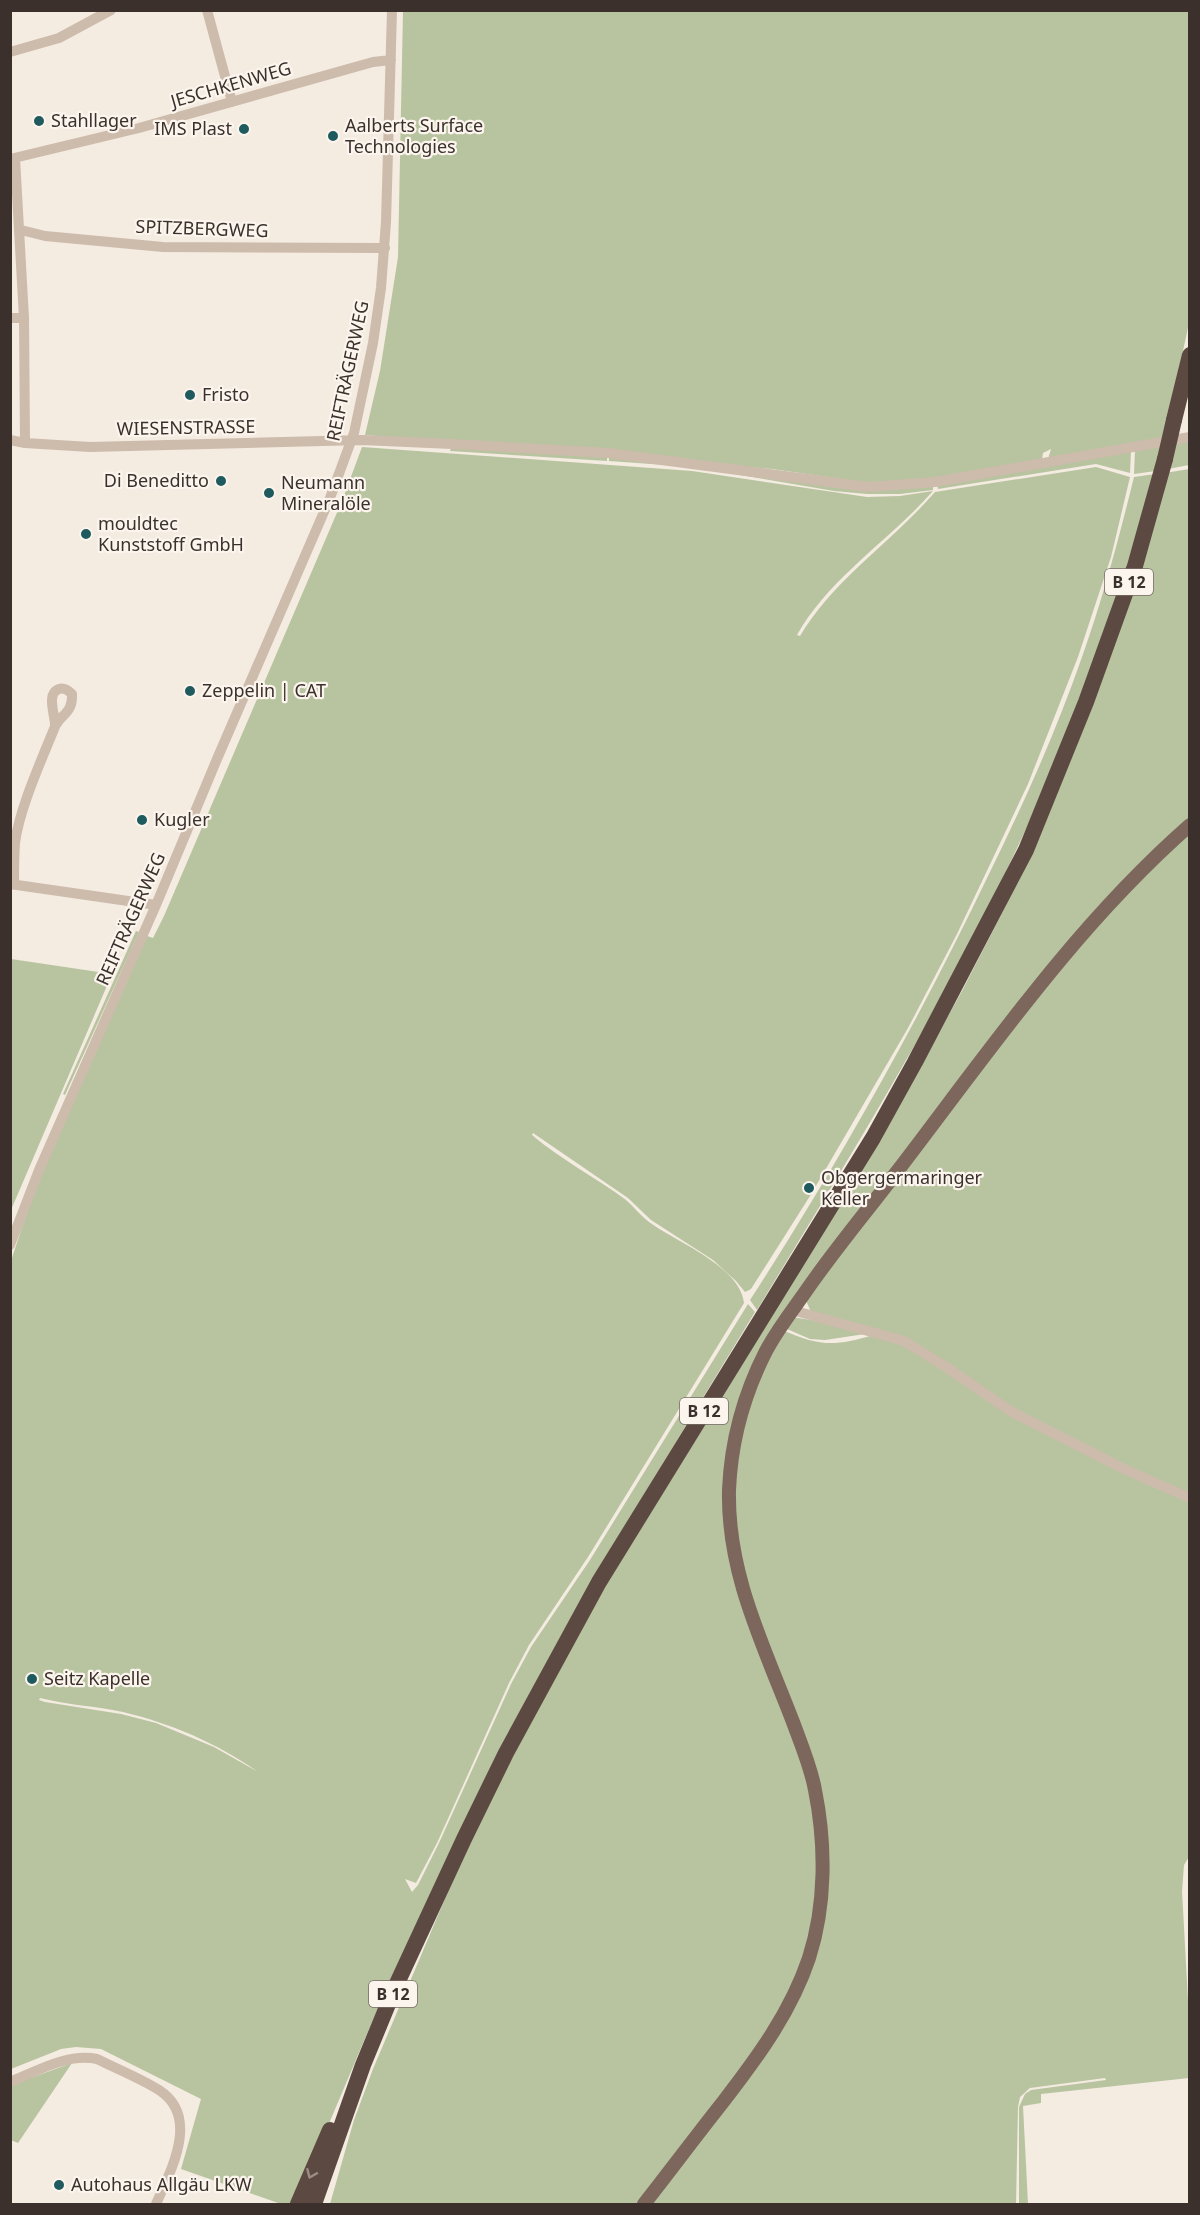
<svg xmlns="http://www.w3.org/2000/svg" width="1200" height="2215" font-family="'Noto Sans',sans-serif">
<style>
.green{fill:#b8c4a0;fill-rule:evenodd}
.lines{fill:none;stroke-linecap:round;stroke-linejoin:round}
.minor{stroke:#cdbbac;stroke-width:10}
.major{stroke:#7d675c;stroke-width:14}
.highway{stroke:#5c4a42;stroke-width:16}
.highway-bridge{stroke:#5c4a42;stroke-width:16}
.oneway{stroke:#9c8e87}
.poi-dot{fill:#1f5a5e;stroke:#fbf5ee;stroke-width:2}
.labels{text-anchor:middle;stroke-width:4.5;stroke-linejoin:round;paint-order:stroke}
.shield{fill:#fbf5ee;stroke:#756b66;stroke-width:1.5}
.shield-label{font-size:16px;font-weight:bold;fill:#3b302b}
.street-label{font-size:18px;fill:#3b302b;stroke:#fbf5ee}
.poi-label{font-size:18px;fill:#3b302b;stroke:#fbf5ee;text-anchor:start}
</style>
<rect width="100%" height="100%" fill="#f4ebe1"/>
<path class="green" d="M403 11H1189V323L1164 439 1048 459 1051 449 1043 453 1042 460 927 479 869 483 772 469 365 435 380 371 398 257Z
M1189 440V465L1168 469 1176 442Z
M452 446 607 457V461L450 451Z
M1161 446 1156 471 1134 474 1135 450Z
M362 447 692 471 867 497 900 496 933 491C890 540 829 578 797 635L800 636C834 579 892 542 935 492L1096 467 1130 477 1111 557 1078 657 1028 784 957 934 908 1028 810 1196 751 1289 745 1292 736 1281 713 1260 651 1220 628 1198 533 1133 532 1135C560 1159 595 1177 626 1200 634 1207 641 1216 649 1222 676 1242 740 1266 744 1303L588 1557 529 1645 509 1683 437 1843 416 1883 405 1879 412 1892 418 1885 439 1843 511 1684 531 1647 590 1560 748 1304 755 1312 592 1580 499 1750 385 1991 295 2204H281L181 2169 201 2099 101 2049 76 2047 61 2049 11 2069V1261C46 1149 98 1043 147 936L153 938 164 916 342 501ZM40 1698C67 1705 96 1706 123 1712 170 1723 219 1744 258 1772L214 1747 156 1723 121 1714 45 1702 39 1700Z
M1131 451 1130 473 1096 464 938 489 937 484Z
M609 457 692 465 868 490 900 489 933 485V490L900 494H867L834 491 693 467 609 461Z
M1189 469V820L1133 872 1095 911 940 1106 787 1306 761 1351 742 1394 732 1429 726 1469 725 1508 732 1511C733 1444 748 1388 782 1330 819 1346 834 1347 873 1335L874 1331 811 1312 805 1298 1024 1012 1099 916 1189 830 1190 1855 1184 1865 1182 1891 1189 2019V2078L1041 2094V2103L1023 2106 1028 2204H1019V2107L1025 2094 1031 2090 1106 2080 1105 2078 1030 2088 1020 2097 1018 2107 1016 2204H330L354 2120 373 2069 469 1842 513 1754 605 1586 720 1401 908 1089 962 991 1005 907 1062 781 1093 704 1140 567 1165 473Z
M1155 474C1118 600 1074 727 1018 846 943 1007 849 1158 757 1310L750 1300C838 1164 918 1022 988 876 1023 805 1056 732 1082 657 1103 598 1119 538 1134 477Z
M136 931 139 932 65 1095 63 1094Z
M11 959 112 974 11 1210 10 959Z
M792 1317 817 1321 865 1334 825 1340 810 1339 787 1329Z
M72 2063 18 2143 11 2140V2085Z"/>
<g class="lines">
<path class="minor" d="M207 10 232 102
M10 52 59 38 111 10
M15 158 24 318 25 443
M10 159 139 128 373 62 391 60
M21 230 45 236 163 247 385 248
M10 318H24
M10 440 25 443 90 447 362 440 452 444 608 453 868 487 935 482 1190 437
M10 884 156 905
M14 884C14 870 14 856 15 843 19 810 41 761 54 729 59 714 73 715 72 694 68 690 64 687 59 689 46 693 55 715 55 725
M10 1245 39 1170 156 905 217 759 330 498 354 433 373 343 381 288 386 222 392 10
M792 1310 904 1341 946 1367 1012 1412 1124 1469 1190 1498
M10 2082C37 2071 67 2053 97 2059 117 2069 140 2078 159 2090 201 2117 170 2172 156 2204"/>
<path class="major" d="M644 2204C670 2171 696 2136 723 2102 757 2058 791 2012 809 1958 826 1905 826 1845 815 1790 811 1767 801 1744 793 1722 764 1646 727 1574 729 1490 731 1442 744 1394 766 1351 777 1330 792 1311 806 1291 835 1249 868 1210 899 1169 990 1050 1076 925 1190 825"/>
<path class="highway" d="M1174 420 1190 355
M298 2204 330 2130
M314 2204 363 2065 393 1992 464 1839 506 1753 599 1582 873 1138 915 1062 1026 850 1086 702 1135 566 1165 459"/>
<path class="highway-bridge" d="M1165 459 1174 420"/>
</g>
<defs><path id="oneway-chevron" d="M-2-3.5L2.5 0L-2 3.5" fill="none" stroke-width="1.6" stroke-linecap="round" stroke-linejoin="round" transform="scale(1.5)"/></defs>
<use class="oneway" href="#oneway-chevron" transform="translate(311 2174) rotate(113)"/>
<g class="poi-dot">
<circle cx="39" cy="121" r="6"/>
<circle cx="244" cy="129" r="6"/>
<circle cx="333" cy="136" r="6"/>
<circle cx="190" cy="395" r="6"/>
<circle cx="221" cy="481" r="6"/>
<circle cx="269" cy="493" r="6"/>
<circle cx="86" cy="534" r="6"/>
<circle cx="190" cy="691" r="6"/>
<circle cx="142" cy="820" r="6"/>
<circle cx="809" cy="1188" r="6"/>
<circle cx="32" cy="1679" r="6"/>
<circle cx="59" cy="2185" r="6"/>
</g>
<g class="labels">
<g class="shield">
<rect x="1105" y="569" width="48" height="26" rx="4.5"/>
<rect x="680" y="1398" width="48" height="26" rx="4.5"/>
<rect x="369" y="1981" width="48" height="26" rx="4.5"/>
</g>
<g class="shield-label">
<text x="1129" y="588">B 12</text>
<text x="704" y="1417">B 12</text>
<text x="393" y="2000">B 12</text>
</g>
<g class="street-label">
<text transform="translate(231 85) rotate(-16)" y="6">JESCHKENWEG</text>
<text transform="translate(202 229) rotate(2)" y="6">SPITZBERGWEG</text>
<text transform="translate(348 371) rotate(-78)" y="6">REIFTRÄGERWEG</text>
<text transform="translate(186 428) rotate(-1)" y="6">WIESENSTRASSE</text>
<text transform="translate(131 919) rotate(-66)" y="6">REIFTRÄGERWEG</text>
</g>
<g class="poi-label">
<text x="51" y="127">Stahllager</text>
<text x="345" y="132">Aalberts Surface<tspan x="345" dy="21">Technologies</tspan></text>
<text x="232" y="135" text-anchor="end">IMS Plast</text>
<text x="202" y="401">Fristo</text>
<text x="209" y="487" text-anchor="end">Di Beneditto</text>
<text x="281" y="489">Neumann<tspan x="281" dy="21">Mineralöle</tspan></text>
<text x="98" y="530">mouldtec<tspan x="98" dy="21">Kunststoff GmbH</tspan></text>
<text x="202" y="697">Zeppelin | CAT</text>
<text x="154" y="826">Kugler</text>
<text x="821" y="1184">Obgergermaringer<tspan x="821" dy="21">Keller</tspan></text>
<text x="44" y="1685">Seitz Kapelle</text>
<text x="71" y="2191">Autohaus Allgäu LKW</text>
</g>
</g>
<rect width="1200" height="2215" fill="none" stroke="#3b302b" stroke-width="24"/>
</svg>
